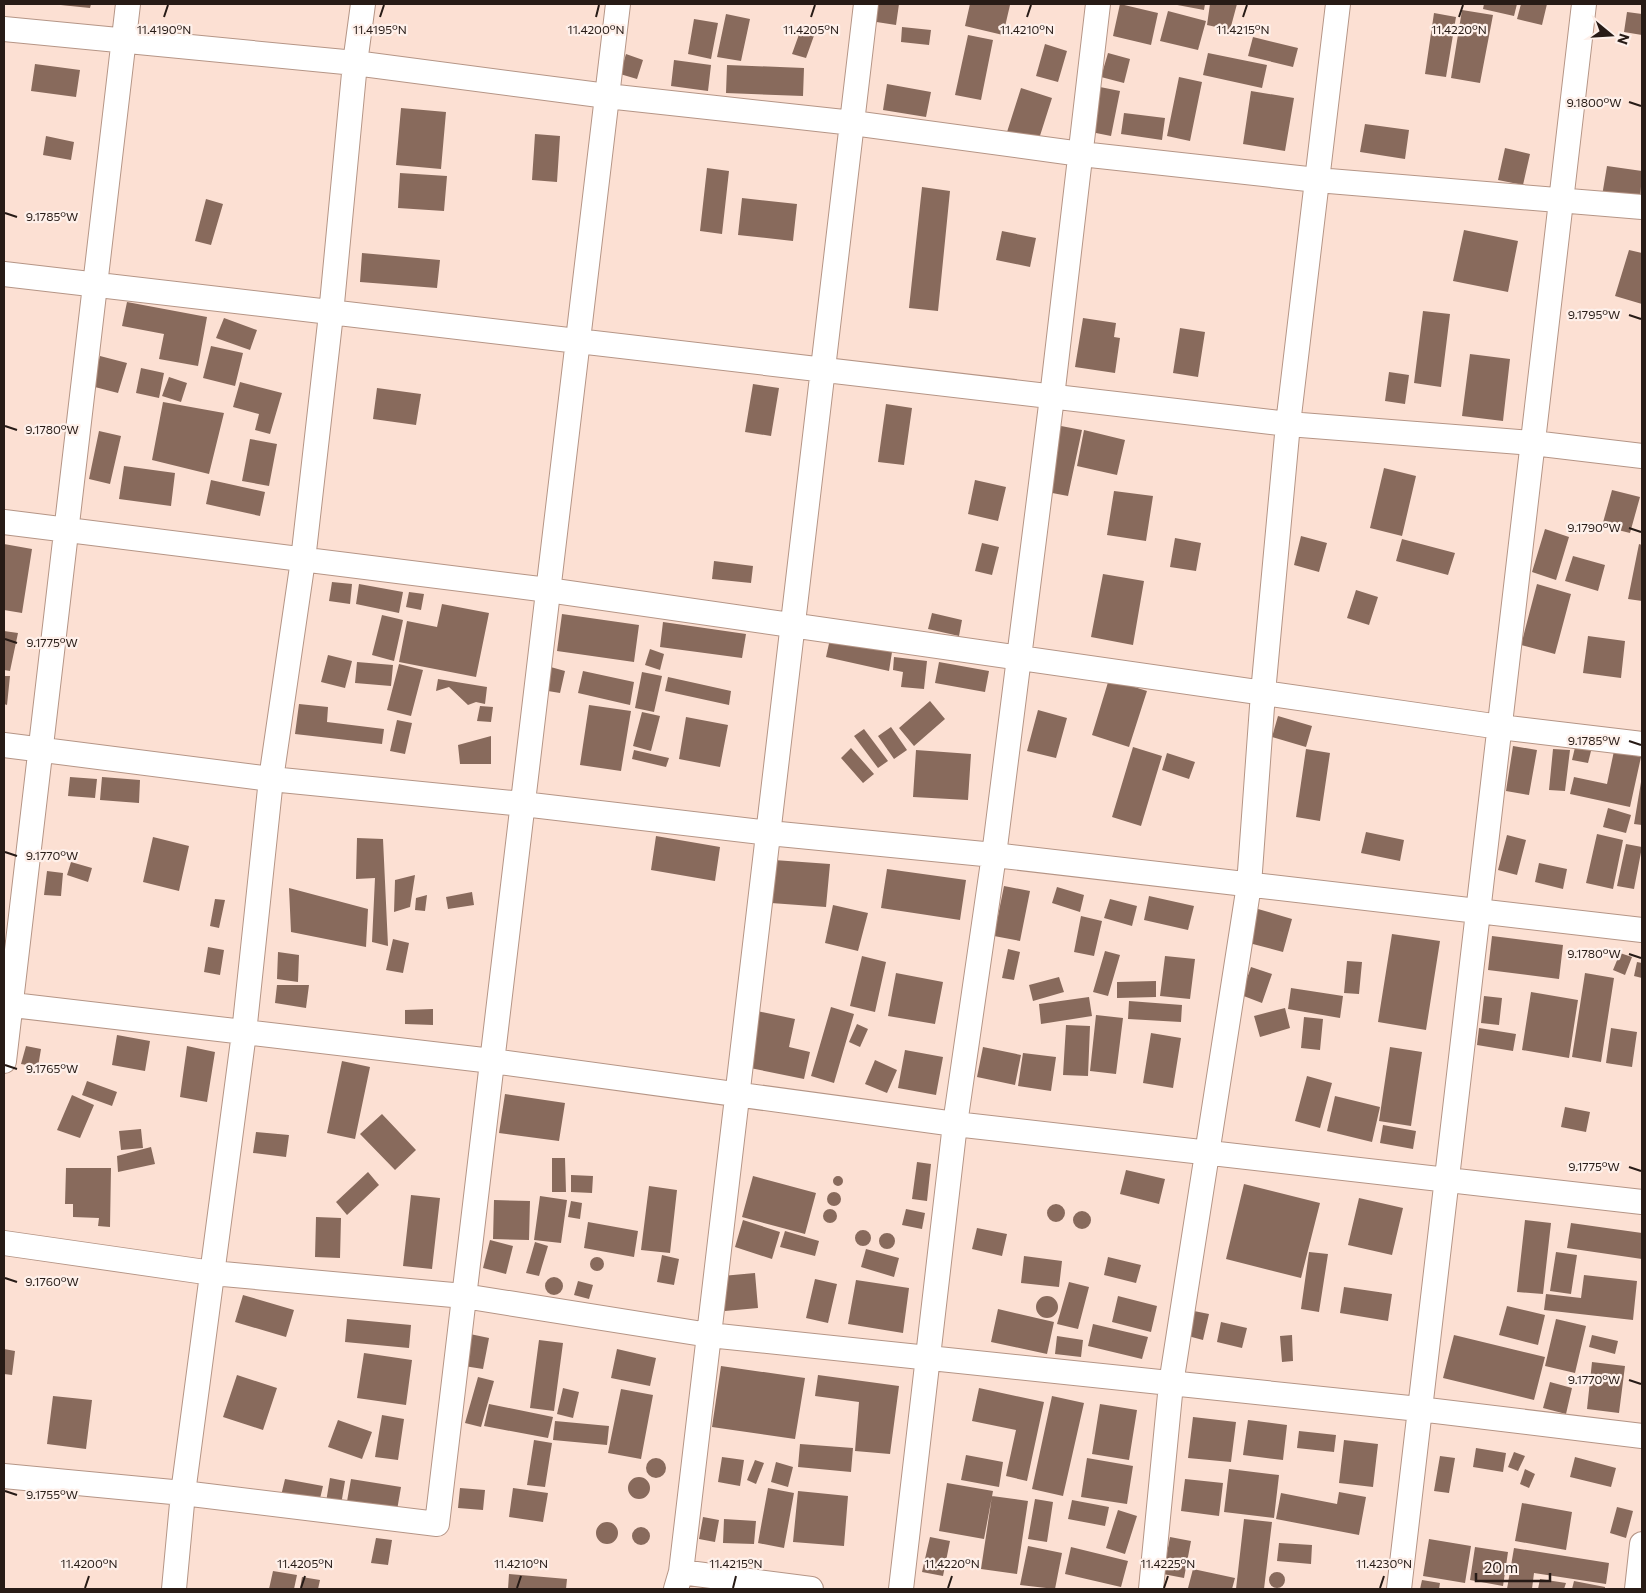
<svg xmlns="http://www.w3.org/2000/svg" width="1646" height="1593" font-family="Commissioner,sans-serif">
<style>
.building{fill:#886a5c}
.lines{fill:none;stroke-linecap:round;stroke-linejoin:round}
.street-casing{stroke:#b59586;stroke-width:26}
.street{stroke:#fff;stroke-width:24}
.ticks{fill:none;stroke:#271b16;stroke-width:2}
.ticks-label{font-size:12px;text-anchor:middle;fill:#271b16;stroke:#fef0ea;stroke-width:4.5;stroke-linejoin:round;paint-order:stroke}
</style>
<rect width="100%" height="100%" fill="#fce0d3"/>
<path class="building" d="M51 4H91L90 8Z
M873 4H899L896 25 870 21Z
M970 4 1010 5 1003 35 965 26Z
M1120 4 1158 13 1151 45 1113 36Z
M1172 4H1205L1204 10Z
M1210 4H1237L1230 30 1207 25Z
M1484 4H1517L1514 16 1483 9Z
M1521 4H1547L1542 25 1517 19Z
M1462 10 1493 15 1480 83 1451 78Z
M1168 11 1206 21 1198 50 1160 41Z
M1627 12 1642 14V35L1624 32Z
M1434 13 1456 17 1446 77 1425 74Z
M726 14 750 19 741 61 717 57Z
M694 19 718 23 711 59 688 54Z
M802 26 816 30 806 58 792 54Z
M902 27 931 30 929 45 901 42Z
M968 35 993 40 981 100 955 95Z
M1253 37 1298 48 1293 67 1248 56Z
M1045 44 1067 51 1058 82 1036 76Z
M1108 53 1130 59 1124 83 1101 77Z
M1208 53 1267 65 1262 88 1203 75Z
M626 54 643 60 637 79 620 74Z
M674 60 711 65 708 91 671 86Z
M35 64 80 70 76 97 31 91Z
M727 65 804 68 803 96 726 93Z
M1179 77 1202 82 1190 141 1167 136Z
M887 84 931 92 926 117 883 110Z
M1100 87 1120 91 1111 136 1091 132Z
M1021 88 1052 98 1038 142 1007 132Z
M1251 91 1294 98 1285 151 1243 144Z
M401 108 446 112 441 169 396 165Z
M1124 113 1165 118 1162 140 1121 134Z
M1365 124 1409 130 1405 159 1360 152Z
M535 134 560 136 557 182 532 180Z
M46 136 74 142 71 160 43 155Z
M1505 148 1530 154 1523 185 1498 180Z
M1607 166 1642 171 1640 202 1602 196Z
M707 168 729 171 722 234 700 231Z
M400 173 447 176 444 211 398 208Z
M922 187 950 191 938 311 909 308Z
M742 198 797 204 793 241 738 235Z
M206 199 223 204 211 245 195 241Z
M1464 230 1518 241 1508 292 1453 281Z
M1002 231 1036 238 1030 267 996 260Z
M1629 250 1642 253V304L1615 296Z
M362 253 440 260 437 288 360 282Z
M127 302 207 317 198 366 159 359 164 334 122 326Z
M1423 311 1450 314 1441 387 1414 383Z
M224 318 257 330 250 350 216 338Z
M1083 318 1116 323 1114 337 1120 338 1115 373 1075 367Z
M1180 328 1205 332 1198 377 1173 373Z
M211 346 243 353 235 386 203 378Z
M1470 354 1510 359 1503 421 1462 416Z
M100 356 127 363 118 393 91 386Z
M141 368 164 373 159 398 136 393Z
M1389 372 1409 375 1405 404 1385 401Z
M169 377 187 383 181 402 162 396Z
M240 382 282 393 270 434 255 430 259 414 233 407Z
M753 384 779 388 771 436 745 432Z
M377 388 421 394 416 425 373 419Z
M163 402 224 413 209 474 152 460Z
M886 404 912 408 904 465 878 462Z
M1061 426 1082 430 1068 496 1047 492Z
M1084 430 1125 440 1117 475 1077 466Z
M99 431 121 436 110 484 89 479Z
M250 439 277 444 269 486 242 481Z
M124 466 175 473 171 506 119 499Z
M1384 468 1416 476 1402 536 1370 528Z
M211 480 265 492 260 516 206 504Z
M975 480 1006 487 998 521 968 514Z
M1612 490 1640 497 1630 533 1602 526Z
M1114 491 1153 496 1146 541 1107 535Z
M1545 529 1569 537 1556 580 1532 572Z
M1301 536 1327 543 1319 572 1294 565Z
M1175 538 1201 543 1196 571 1170 567Z
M1402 539 1455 553 1448 575 1396 561Z
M982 543 999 547 992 575 975 571Z
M4 544 32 549 22 613 4 610Z
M1639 544 1642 545V601L1628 599Z
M1573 556 1605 565 1598 591 1565 581Z
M714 561 753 566 751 583 712 579Z
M1103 574 1144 581 1133 645 1091 637Z
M332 582 352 584 350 604 329 601Z
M359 584 403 592 399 613 356 604Z
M1537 584 1571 594 1555 654 1521 645Z
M1356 590 1378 597 1369 625 1347 618Z
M409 592 424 594 421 610 406 607Z
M442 604 489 613 476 677 399 662 407 621 437 627Z
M932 613 962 620 959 636 928 629Z
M562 614 639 625 634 662 557 651Z
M382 615 403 620 394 661 372 655Z
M663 622 746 634 742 658 660 647Z
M4 631 18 633 10 671 4 670Z
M1588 636 1625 641 1621 678 1583 673Z
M830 639 892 652 889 671 826 657Z
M650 649 664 654 660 670 645 665Z
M328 655 352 661 345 688 321 682Z
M894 657 927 661 924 689 901 687 903 672 893 670Z
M357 662 393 665 391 686 355 683Z
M939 662 989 671 985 692 935 683Z
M399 664 423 670 411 716 387 710Z
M547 666 565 671 560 693 542 690Z
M583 671 634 682 630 705 578 693Z
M642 672 662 676 654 712 635 708Z
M4 676H10L7 705 4 704Z
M668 677 731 691 729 705 665 691Z
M438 679 487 687 485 704 476 702 468 705 449 687 436 691Z
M1109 679 1147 691 1129 747 1092 735Z
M930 701 945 719 914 746 899 728Z
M299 704 328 707 327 722 384 729 382 744 295 734Z
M589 705 631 711 621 771 580 765Z
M480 706 493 707 491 722 477 721Z
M1038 710 1067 718 1056 758 1027 751Z
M642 712 660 716 651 751 633 746Z
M1278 716 1312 726 1306 747 1272 737Z
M686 717 728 725 720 767 679 759Z
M397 720 412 723 405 754 390 751Z
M891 727 907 750 894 759 878 736Z
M864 729 888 761 878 768 854 736Z
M491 736V764H460L458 745Z
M1577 739 1593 743 1588 763 1572 760Z
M1513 746 1537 750 1529 795 1506 791Z
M1133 747 1162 756 1141 826 1112 817Z
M851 748 874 774 863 783 841 758Z
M1306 749 1330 753 1320 821 1296 817Z
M1553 749 1570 750 1565 791 1549 790Z
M634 750 669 758 666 767 632 759Z
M916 750 971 754 968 800 913 797Z
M1614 751 1641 757 1630 807 1570 794 1574 777 1607 784Z
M1167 753 1195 762 1189 779 1162 770Z
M70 777 97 779 95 798 68 796Z
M102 777 140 780 139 803 100 800Z
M1641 782H1642V825L1634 824Z
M1608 808 1631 815 1626 833 1603 827Z
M1366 832 1404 840 1400 861 1361 853Z
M1597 834 1623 840 1613 889 1586 883Z
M1507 835 1526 840 1517 875 1498 870Z
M656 836 720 847 715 881 651 870Z
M153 837 189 846 179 891 143 882Z
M357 838 383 839 388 946 372 942 375 878 356 879Z
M1626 844 1642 847 1634 889 1617 886Z
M774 860 830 864 826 907 771 903Z
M71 862 92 868 88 882 67 875Z
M1539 863 1567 869 1563 889 1535 882Z
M887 869 966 880 960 920 881 908Z
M47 871 63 873 61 896 44 895Z
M415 875 410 907 394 912 395 880Z
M1004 886 1030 891 1020 941 994 936Z
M1057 887 1084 895 1080 912 1052 903Z
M289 888 368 909 366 947 291 932Z
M472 892 474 905 448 909 446 897Z
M427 895 425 911 415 910 416 898Z
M1149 896 1194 906 1188 930 1144 920Z
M215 899 225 900 219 928 210 926Z
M1110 899 1137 906 1132 926 1104 918Z
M833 905 868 913 858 951 825 943Z
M1258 909 1292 919 1283 952 1249 943Z
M1081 916 1102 921 1094 956 1074 952Z
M1392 934 1440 941 1426 1030 1378 1022Z
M1492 936 1563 945 1559 979 1488 970Z
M393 939 409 943 403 973 386 970Z
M208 947 224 950 220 975 204 972Z
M1008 949 1020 952 1014 980 1002 978Z
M1105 951 1120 955 1108 996 1093 992Z
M278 952 299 955 298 982 277 979Z
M1620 953 1632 957 1625 975 1613 970Z
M862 956 886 962 875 1012 850 1006Z
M1165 956 1195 959 1190 999 1160 996Z
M1347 961 1362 962 1359 994 1344 993Z
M1637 962 1642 963V978L1634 976Z
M1251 967 1272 974 1262 1003 1241 995Z
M896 973 943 982 935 1024 888 1016Z
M1585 973 1614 978 1601 1062 1572 1057Z
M1059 977 1064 992 1033 1001 1029 985Z
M1156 981V997L1117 998V982Z
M277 985H309L306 1008 275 1003Z
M1291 988 1343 996 1340 1018 1288 1009Z
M1531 992 1578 1000 1569 1058 1522 1050Z
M1484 996 1502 998 1499 1025 1481 1023Z
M1089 997 1092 1016 1041 1024 1039 1004Z
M1129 1001 1182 1005 1181 1022 1128 1019Z
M831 1007 854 1014 834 1083 811 1076Z
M1285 1008 1290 1028 1260 1037 1254 1016Z
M433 1009V1025L405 1024V1010Z
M757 1011 795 1019 789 1047 810 1052 804 1079 745 1067Z
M1096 1015 1123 1018 1116 1074 1090 1071Z
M1304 1017 1323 1019 1320 1050 1301 1048Z
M857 1024 868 1029 860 1047 849 1042Z
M1066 1025 1090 1026 1088 1076 1063 1075Z
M1479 1028 1516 1034 1513 1051 1477 1045Z
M1611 1028 1637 1032 1632 1067 1606 1063Z
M1151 1033 1181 1038 1173 1088 1143 1083Z
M117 1035 150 1041 145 1071 112 1065Z
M26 1046 41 1049 38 1067 21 1064Z
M187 1046 215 1052 207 1102 180 1097Z
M983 1047 1021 1055 1015 1085 977 1077Z
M1390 1047 1422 1052 1411 1126 1379 1121Z
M905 1050 943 1057 936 1095 898 1088Z
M1023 1053 1056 1057 1051 1091 1018 1086Z
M875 1060 897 1070 887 1093 865 1084Z
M342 1061 370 1067 355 1139 327 1133Z
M1307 1076 1332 1083 1320 1128 1295 1121Z
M87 1081 117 1092 112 1106 82 1095Z
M505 1094 565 1103 559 1141 499 1133Z
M72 1095 94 1105 80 1138 57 1130Z
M1335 1096 1380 1107 1372 1142 1327 1131Z
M1565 1107 1590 1112 1586 1132 1561 1127Z
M382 1114 416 1150 395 1170 360 1134Z
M1383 1125 1416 1131 1413 1149 1380 1143Z
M141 1129 143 1148 121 1150 119 1131Z
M256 1132 289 1135 286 1157 253 1153Z
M151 1147 155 1164 118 1172 117 1156Z
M552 1158H565L566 1192H552Z
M917 1162 931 1164 927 1201 912 1199Z
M66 1168H111L110 1227 98 1226 99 1218 73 1217V1204H65Z
M1126 1170 1165 1179 1159 1204 1120 1194Z
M368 1172 379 1185 347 1215 336 1202Z
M571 1175 593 1176 592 1193 571 1192Z
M833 1181a5 5 0 1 1 10 0a5 5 0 1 1-10 0Z
M753 1176 816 1193 805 1234 742 1217Z
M1244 1184 1320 1203 1301 1278 1226 1259Z
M649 1186 677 1190 670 1253 641 1250Z
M827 1199a7 7 0 1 1 14 0a7 7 0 1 1-14 0Z
M411 1195 440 1198 432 1269 403 1266Z
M540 1196 567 1200 561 1243 534 1240Z
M1359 1198 1403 1208 1392 1255 1348 1245Z
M494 1200 530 1201 529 1240 493 1239Z
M571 1201 582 1203 580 1219 568 1217Z
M1047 1213a9 9 0 1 1 18 0a9 9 0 1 1-18 0Z
M906 1209 925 1213 922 1229 902 1225Z
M823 1216a7 7 0 1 1 14 0a7 7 0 1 1-14 0Z
M1073 1220a9 9 0 1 1 18 0a9 9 0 1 1-18 0Z
M316 1217 341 1218 340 1258 315 1257Z
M743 1220 780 1232 772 1259 735 1247Z
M1525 1220 1551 1223 1543 1294 1517 1292Z
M588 1222 638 1231 634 1257 584 1248Z
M1571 1223 1642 1233V1259L1567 1248Z
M977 1228 1007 1234 1002 1256 972 1249Z
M855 1238a8 8 0 1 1 16 0a8 8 0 1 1-16 0Z
M785 1231 819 1241 815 1256 780 1247Z
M879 1241a8 8 0 1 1 16 0a8 8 0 1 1-16 0Z
M490 1240 513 1246 506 1274 483 1268Z
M535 1242 548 1246 539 1276 526 1273Z
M866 1249 899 1258 894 1277 861 1267Z
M1309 1252 1328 1254 1319 1312 1301 1309Z
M1556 1252 1577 1255 1571 1294 1550 1291Z
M662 1255 679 1259 674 1285 657 1282Z
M1024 1256 1062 1261 1059 1287 1021 1283Z
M590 1264a7 7 0 1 1 14 0a7 7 0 1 1-14 0Z
M1108 1257 1141 1265 1136 1283 1104 1275Z
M755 1273 758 1308 725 1311 722 1276Z
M1584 1275 1637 1281 1633 1320 1544 1310 1546 1294 1581 1298Z
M545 1286a9 9 0 1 1 18 0a9 9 0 1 1-18 0Z
M815 1279 837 1284 828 1323 806 1318Z
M856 1280 909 1288 903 1333 848 1324Z
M578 1281 593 1285 589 1299 574 1295Z
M1069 1282 1089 1287 1078 1329 1057 1324Z
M1344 1287 1392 1294 1388 1321 1340 1313Z
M243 1295 294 1310 286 1337 235 1322Z
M1118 1296 1157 1306 1151 1332 1112 1322Z
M1036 1307a11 11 0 1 1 22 0a11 11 0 1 1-22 0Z
M1507 1306 1545 1315 1538 1345 1499 1335Z
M998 1309 1054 1322 1047 1354 991 1342Z
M1194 1311 1209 1314 1203 1340 1188 1336Z
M347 1319 411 1325 409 1348 345 1342Z
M1556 1319 1586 1326 1575 1373 1545 1366Z
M1221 1322 1247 1328 1242 1348 1217 1342Z
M1093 1324 1148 1337 1142 1359 1088 1346Z
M470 1334 489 1338 483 1369 464 1366Z
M1292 1335 1293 1361 1282 1362 1280 1336Z
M1454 1335 1545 1357 1534 1400 1443 1378Z
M1592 1335 1618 1341 1615 1354 1589 1347Z
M1057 1336 1083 1340 1081 1357 1055 1354Z
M539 1340 563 1343 554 1411 530 1408Z
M4 1349 15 1351 12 1375 4 1374Z
M617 1349 656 1358 650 1386 611 1378Z
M364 1353 412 1360 406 1405 357 1398Z
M1592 1362 1625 1366 1619 1413 1587 1409Z
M721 1366 805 1378 795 1439 712 1427Z
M237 1375 277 1388 263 1430 223 1417Z
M818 1375 899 1386 890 1454 855 1451 859 1402 815 1396Z
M478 1377 494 1381 481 1427 465 1423Z
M1550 1382 1572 1388 1566 1414 1543 1408Z
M563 1388 579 1392 573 1418 557 1414Z
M979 1388 1044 1402 1027 1481 1006 1476 1016 1430 972 1421Z
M621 1389 653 1395 641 1459 608 1453Z
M53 1396 92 1400 86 1449 47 1444Z
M1052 1396 1084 1403 1063 1496 1032 1489Z
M489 1404 553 1417 548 1438 484 1426Z
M1100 1404 1137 1410 1129 1460 1092 1454Z
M382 1415 404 1419 398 1460 375 1457Z
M1193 1417 1236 1422 1231 1462 1188 1458Z
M338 1420 372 1432 362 1459 328 1447Z
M1248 1420 1287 1425 1283 1460 1243 1455Z
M555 1421 609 1426 607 1445 553 1440Z
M1299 1431 1336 1435 1334 1452 1297 1448Z
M534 1440 552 1443 545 1487 527 1485Z
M1344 1440 1378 1444 1373 1487 1339 1483Z
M800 1444 853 1448 851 1472 798 1467Z
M1476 1448 1506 1453 1503 1472 1473 1467Z
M1514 1452 1525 1456 1518 1471 1508 1467Z
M966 1455 1003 1462 999 1487 961 1480Z
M1440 1456 1455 1458 1449 1493 1434 1491Z
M722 1457 744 1460 740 1486 718 1482Z
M1575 1457 1616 1468 1611 1487 1570 1477Z
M1087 1458 1133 1466 1127 1504 1081 1497Z
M646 1468a10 10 0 1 1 20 0a10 10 0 1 1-20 0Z
M755 1460 764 1463 756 1484 747 1480Z
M776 1462 793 1467 788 1487 771 1482Z
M1229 1469 1279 1475 1274 1518 1224 1512Z
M1525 1469 1535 1474 1529 1488 1520 1484Z
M628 1488a11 11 0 1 1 22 0a11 11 0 1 1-22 0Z
M330 1478 345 1481 341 1505 326 1502Z
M285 1479 323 1486 318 1507 280 1500Z
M351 1479 401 1487 396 1516 346 1507Z
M1185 1479 1223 1483 1219 1516 1181 1511Z
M947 1483 993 1491 984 1539 939 1531Z
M460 1488 485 1490 483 1510 458 1508Z
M513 1488 548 1493 543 1522 509 1517Z
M768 1488 794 1493 784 1548 758 1543Z
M798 1491 848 1496 844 1546 793 1542Z
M1339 1492 1366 1497 1359 1535 1276 1519 1281 1493 1337 1504Z
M992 1496 1028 1501 1017 1574 981 1569Z
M1035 1499 1053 1502 1047 1542 1028 1539Z
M1072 1500 1109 1507 1105 1526 1068 1519Z
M1522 1503 1572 1512 1566 1550 1515 1541Z
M1617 1507 1633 1511 1626 1538 1610 1533Z
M1118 1510 1137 1516 1125 1554 1106 1548Z
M703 1517 719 1520 715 1542 699 1539Z
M724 1519 756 1521 754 1544 723 1543Z
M1244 1519 1272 1522 1264 1589H1236Z
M596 1533a11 11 0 1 1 22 0a11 11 0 1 1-22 0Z
M632 1536a9 9 0 1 1 18 0a9 9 0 1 1-18 0Z
M930 1537 950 1541 943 1576 922 1572Z
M1170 1537 1191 1541 1184 1578 1163 1574Z
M376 1538 392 1540 388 1565 371 1563Z
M1429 1539 1471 1546 1465 1583 1423 1576Z
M1279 1543 1312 1545 1311 1564 1277 1561Z
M1028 1546 1062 1553 1055 1589 1020 1585Z
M1071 1547 1128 1561 1121 1587 1065 1574Z
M1475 1547 1508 1552 1503 1586 1470 1580Z
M1514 1548 1609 1563 1606 1584 1534 1573 1532 1589H1507Z
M1193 1569 1235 1578 1232 1589 1188 1588Z
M273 1571 297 1575 294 1589H269Z
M1269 1580a8 8 0 1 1 16 0a8 8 0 1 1-16 0Z
M509 1574 567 1579 566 1589H508Z
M302 1577 320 1580 318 1589H300Z
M1540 1579 1566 1583 1564 1589H1538Z
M1422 1580 1440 1583 1439 1589H1420Z
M1574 1581 1605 1587V1589H1572Z"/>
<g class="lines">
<defs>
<path id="street" d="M4 29 355 63 607 96 853 123 1081 154 1317 180 1642 207
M4 274 1288 424 1533 443 1642 456
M4 522 548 590 1500 727 1642 744
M4 745 271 779 523 804 769 833 994 855 1642 930
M4 1004 492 1061 955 1124 1642 1202
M4 1061 128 4
M4 1243 212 1273 464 1296 709 1335 1419 1409 1642 1436
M4 1476 183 1493 437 1524 618 4
M681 1572 811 1589
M174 1589 183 1493 244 1033 271 779 303 560 331 314 355 63 363 4
M676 1589 681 1572 866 4
M901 1589 955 1124 994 855 1052 397 1098 4
M1151 1589 1171 1384 1249 885 1263 693 1288 424 1338 4
M1399 1589 1584 4
M1637 1589 1642 1544"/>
</defs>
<use href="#street" class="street-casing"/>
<use href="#street" class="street"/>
</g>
<path class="ticks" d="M164 17 168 5M380 17 384 5M596 17 599 5M811 17 815 5M1027 17 1031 5M1243 17 1247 5M1459 17 1463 5M1629 102 1641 106M5 213 17 217M1629 315 1641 319M5 426 17 430M1629 528 1641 532M5 639 17 643M1629 741 1641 745M5 852 17 856M1629 954 1641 958M5 1065 17 1069M1629 1167 1641 1171M5 1278 17 1282M1629 1380 1641 1384M5 1491 17 1495M85 1588 89 1576M301 1588 305 1576M517 1588 521 1576M733 1588 736 1576M948 1588 952 1576M1164 1588 1168 1576M1380 1588 1384 1576"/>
<g class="ticks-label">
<text x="164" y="34">11.4190°N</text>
<text x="380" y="34">11.4195°N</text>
<text x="596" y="34">11.4200°N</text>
<text x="811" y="34">11.4205°N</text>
<text x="1027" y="34">11.4210°N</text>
<text x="1243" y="34">11.4215°N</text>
<text x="1459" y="34">11.4220°N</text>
<text x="1594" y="107">9.1800°W</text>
<text x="52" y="221">9.1785°W</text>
<text x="1594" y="319">9.1795°W</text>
<text x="52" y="434">9.1780°W</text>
<text x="1594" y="532">9.1790°W</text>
<text x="52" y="647">9.1775°W</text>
<text x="1594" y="745">9.1785°W</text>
<text x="52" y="860">9.1770°W</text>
<text x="1594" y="958">9.1780°W</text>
<text x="52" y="1073">9.1765°W</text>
<text x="1594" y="1171">9.1775°W</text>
<text x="52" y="1286">9.1760°W</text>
<text x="1594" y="1384">9.1770°W</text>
<text x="52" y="1499">9.1755°W</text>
<text x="89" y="1568">11.4200°N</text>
<text x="305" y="1568">11.4205°N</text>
<text x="521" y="1568">11.4210°N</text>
<text x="736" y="1568">11.4215°N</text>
<text x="952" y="1568">11.4220°N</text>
<text x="1168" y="1568">11.4225°N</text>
<text x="1384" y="1568">11.4230°N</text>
</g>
<rect width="1646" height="1593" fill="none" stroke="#271b16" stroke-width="10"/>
<g transform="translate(1611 35) rotate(108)" stroke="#fef0ea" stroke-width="4" paint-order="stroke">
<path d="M0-4L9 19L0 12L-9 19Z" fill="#271b16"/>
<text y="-8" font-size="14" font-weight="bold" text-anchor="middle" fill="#271b16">N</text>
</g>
<path d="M1476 1573v8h74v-8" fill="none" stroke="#271b16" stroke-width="2.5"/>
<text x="1484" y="1573" font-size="15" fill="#271b16" stroke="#fef0ea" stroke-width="4" paint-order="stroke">20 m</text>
</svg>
